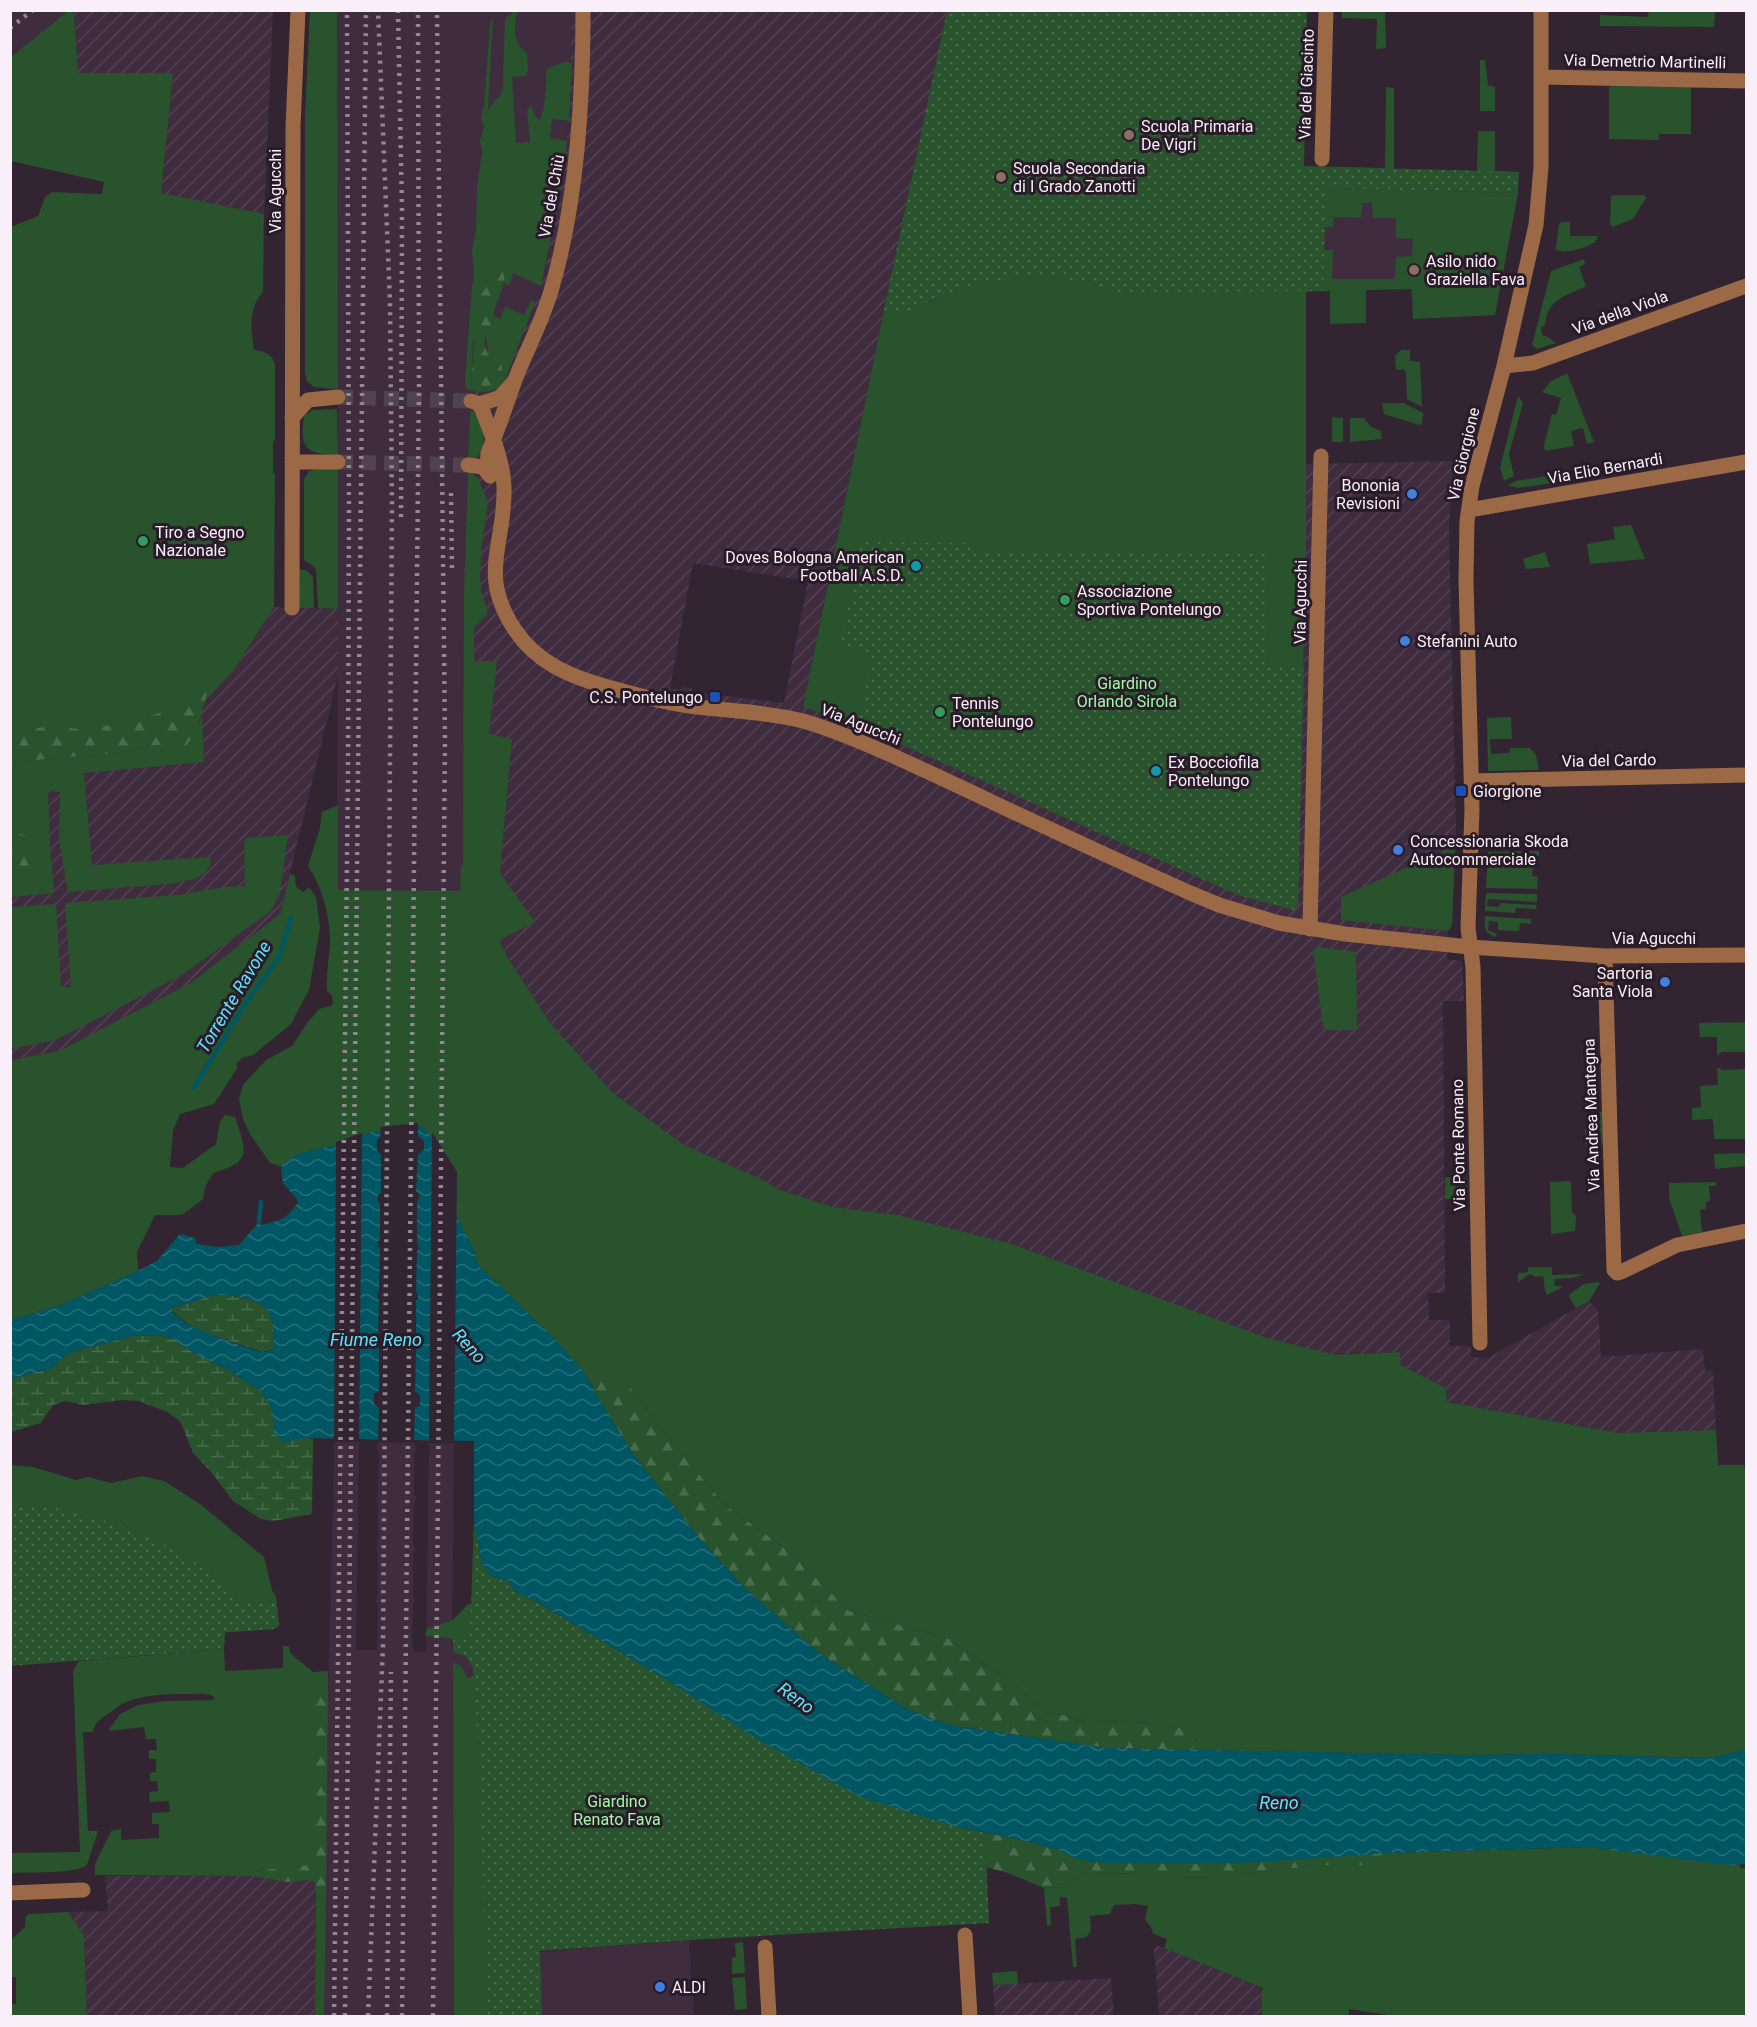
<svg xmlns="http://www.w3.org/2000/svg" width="1757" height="2027" font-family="Roboto,sans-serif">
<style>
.built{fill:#402c3f;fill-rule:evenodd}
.industrial{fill:url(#industrial-furrows);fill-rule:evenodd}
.green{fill:#28532d}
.forest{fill:url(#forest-firs)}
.wetland{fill:url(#wetland-marsh)}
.park{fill:url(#park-dots)}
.water{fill:url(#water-waves);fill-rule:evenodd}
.pier{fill:#332432}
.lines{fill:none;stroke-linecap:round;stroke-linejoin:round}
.stream{stroke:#005763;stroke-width:4.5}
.minor-tunnel{stroke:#514250;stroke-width:15;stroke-dasharray:15 8;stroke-linecap:butt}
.minor{stroke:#9c6947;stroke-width:15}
.rail{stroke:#948793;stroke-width:4.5;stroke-dasharray:3 6;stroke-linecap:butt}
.education-dot{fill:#8d6e63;stroke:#291b28;stroke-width:2}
.shop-dot{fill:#3f7fe0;stroke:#291b28;stroke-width:2}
.leisure-dot{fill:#2e9e5b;stroke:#291b28;stroke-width:2}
.culture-dot{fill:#0f9aa8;stroke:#291b28;stroke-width:2}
.transit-dot{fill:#1a4fb4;stroke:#291b28;stroke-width:2}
.labels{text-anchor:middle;stroke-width:6;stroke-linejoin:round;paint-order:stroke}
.street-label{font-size:16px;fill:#f9eff8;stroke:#291b28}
.poi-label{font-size:16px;fill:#f9eff8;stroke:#291b28;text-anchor:start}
.park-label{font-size:16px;fill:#9bfda4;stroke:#291b28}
.water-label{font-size:18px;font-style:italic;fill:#5be5fc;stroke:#291b28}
</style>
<defs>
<pattern id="industrial-furrows" width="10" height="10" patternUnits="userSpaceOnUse" patternTransform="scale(1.5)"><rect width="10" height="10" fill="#402c3f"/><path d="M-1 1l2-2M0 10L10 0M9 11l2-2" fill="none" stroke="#534152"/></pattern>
<pattern id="forest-firs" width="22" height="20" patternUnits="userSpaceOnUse" patternTransform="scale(1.5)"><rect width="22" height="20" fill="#28532d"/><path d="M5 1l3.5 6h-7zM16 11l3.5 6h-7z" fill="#486c4c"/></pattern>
<pattern id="wetland-marsh" width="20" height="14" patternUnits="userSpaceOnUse" patternTransform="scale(1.5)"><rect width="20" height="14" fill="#28532d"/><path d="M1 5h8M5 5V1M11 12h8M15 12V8" fill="none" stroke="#486c4c"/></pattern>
<pattern id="park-dots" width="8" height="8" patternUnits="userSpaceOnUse" patternTransform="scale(1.5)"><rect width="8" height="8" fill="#28532d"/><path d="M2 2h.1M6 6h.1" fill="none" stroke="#486c4c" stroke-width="1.8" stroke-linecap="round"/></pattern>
<pattern id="water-waves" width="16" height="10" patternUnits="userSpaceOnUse" patternTransform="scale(1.5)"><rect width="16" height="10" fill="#005763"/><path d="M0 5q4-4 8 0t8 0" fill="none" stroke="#266f7a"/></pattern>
</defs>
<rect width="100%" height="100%" fill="#332432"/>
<path class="built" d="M11 10H68V11L11 57Z
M310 11H572L569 121 562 182 543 280 505 380 471 391 470 410 464 571V661H497L458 1026 452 1645 455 1653 465 1656 473 1668 479 1752 487 2016H315L316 1862 328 1699 334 1461 338 675V390L314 387 307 381 305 373V116ZM359 1439 379 1440 376 1449 379 1452 378 1496 376 1497 378 1504V1544L376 1550 378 1553V1594L376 1601 378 1603 377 1650H356ZM414 1440 429 1441 426 1652H415L412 1644 413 1603 415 1602 413 1595V1552L415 1550 413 1543 414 1503 416 1497 414 1495V1453L416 1451Z
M1325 188 1518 193 1495 315 1413 319 1411 289 1323 291Z
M689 1940 694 2016H542L539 1952Z"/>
<path class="industrial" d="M74 11H273L264 214 161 193 173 73H78Z
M572 11H947L884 310 803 707 858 725 1238 895 1293 910 1298 906 1306 548V464L1453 461 1449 531 1456 830 1452 925 1448 931 1447 959 1460 961 1462 963 1464 1001H1443L1445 1293H1428L1429 1320H1450V1346H1471V1357L1488 1358 1589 1301 1598 1311 1601 1357 1703 1349 1705 1371H1713L1716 1430 1619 1433 1447 1402 1446 1388 1400 1365V1352L1337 1355 1267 1338 1012 1244 897 1215 833 1207 778 1189 765 1181 684 1145 613 1093 550 1023 506 955 499 940 534 922 500 873 512 739 489 735 464 661V571L471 391H493L502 385 543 280 562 182 569 121ZM693 563 808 581 784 703 694 692 691 688 682 687 679 690 670 688Z
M274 607 338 609V675L280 914 189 984 59 1051 11 1060V754L234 670Z
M105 1876H316L315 2016H87L84 1935 68 1912 108 1911Z
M1159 1946 1260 1987 1262 2016H1159L1154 1949Z
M1111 1978 1114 2016H995L993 1985Z"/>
<path class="green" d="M68 11H74L78 73H173L161 193 264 214 263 292C248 308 251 330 254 350 265 351 272 354 275 365V440L273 441V473L275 474 274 607 234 670 186 721 11 754V227L38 216 45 197 52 192 102 194 104 182 11 161V57Z
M310 11H337L338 389 314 387 307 381 305 373V116Z
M512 11H518C513 25 513 45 527 53L528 70 526 76 512 77 516 143 530 142 527 110 531 105 536 118 540 120C545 108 545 96 546 84 547 77 545 75 548 68L565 62 572 63 569 121 552 119 550 138 567 141 562 182 541 286 513 273 509 286 504 283 503 268 482 293 473 344 471 391 466 388 465 380 472 285 474 280 472 249 476 231 477 186 482 154 480 140 484 127 481 117 484 105 490 24 493 17 488 111 496 99 500 97 503 87 505 18 512 14Z
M947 11 906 314 913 309 975 282 1069 250 1313 291 1306 292V548L1298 906 1293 910 1238 895 858 725 803 707 884 310Z
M1342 11H1385L1386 48 1376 49 1377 19 1342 18Z
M1649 11H1715L1714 27 1600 26V15L1648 17Z
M1480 60H1485L1488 85 1495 87V111H1480Z
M1609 86 1691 87V134H1659V140L1609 139Z
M1386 87 1394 88V169L1477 171 1478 131H1495V171L1519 172V178L1333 172V167L1385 168Z
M1325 188 1518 193 1495 315 1413 319 1412 289 1366 290V323L1330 324V291H1323L1324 250H1333L1332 279H1395L1396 257 1412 256 1413 239 1396 238V218H1373L1372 203H1362L1361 218 1333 217V227H1324Z
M1615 195H1644L1646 198 1633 219 1613 227 1610 224 1611 196Z
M1562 222H1570V236H1598L1595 242C1585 248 1568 254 1556 250V247L1559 224Z
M1584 259 1585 264 1579 267 1586 286C1566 296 1547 299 1545 325L1541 328 1542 335 1548 337 1556 343 1537 349 1532 345 1551 271Z
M531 300 535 302 505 380 503 370 488 355 486 333 493 323 494 316 500 319 505 307 524 315Z
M1401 350H1410V361L1420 362 1422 407 1407 399 1406 372 1404 369 1396 370 1395 356Z
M1567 373 1594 442 1587 444 1583 428 1571 431 1574 446 1545 451 1544 445 1552 414 1556 415 1561 398 1542 392 1550 382Z
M1518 396 1523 403 1509 454 1514 476 1504 481 1500 468Z
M1382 403H1404L1423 413 1422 424 1419 425 1384 414Z
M337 409 338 455C307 454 299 450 304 416L312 410Z
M470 410C484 417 493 457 468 461Z
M1332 417 1343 418V442H1332Z
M1350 418H1364L1371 427 1381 431 1382 439 1350 442Z
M318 469H338V609L318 608 316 570 312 565 304 560V479L309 471Z
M468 472 472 473 478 478 488 502 482 544 480 576 481 590 488 613 474 628V661H497L489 734 512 739 500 873 535 922 499 940 506 955 550 1023 613 1093 684 1145 765 1181 778 1189 833 1207 897 1215 1012 1244 1267 1338 1337 1355 1400 1352V1365L1446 1388 1447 1402 1619 1433 1716 1430 1718 1465H1744L1746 1476V1750L1709 1758 1555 1754 1469 1755 1192 1750 1196 1740 1189 1730 1155 1723 1096 1721 1045 1712 1007 1678 985 1665 947 1638 849 1611 791 1553 724 1504 656 1423 628 1384 596 1377 592 1385C563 1341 514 1302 477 1264L474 1250 457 1217V1177L428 1132 421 1126 370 1132 352 1141 298 1154 281 1166 270 1163 250 1134 243 1119 239 1099 243 1085 266 1060 292 1046 307 1023 319 1009 333 1005 332 995 327 991C326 975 329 959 330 943 330 916 323 889 308 866L320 828 322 812 338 805V890L460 891 461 865 463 864 464 595Z
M1565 473 1566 481 1518 488 1508 485 1516 481Z
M1631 525 1645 559 1590 564 1587 544 1615 539 1613 527Z
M1545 552 1550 567 1526 569 1523 559Z
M299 570H306L313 577 314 608H297Z
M202 714 204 762 84 773 92 865 210 857 211 864 205 873 195 879 169 884 68 892 59 840 60 792 48 791 50 843 54 893 11 897V762L117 753 156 745H187L196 732Z
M1511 717 1512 739H1490L1491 754 1509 753 1510 748H1530L1536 755 1539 770 1488 771 1487 718Z
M288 835 280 893 271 911 182 975 56 1040 11 1049V907L56 904 61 987H71L65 903 178 895 225 887 245 886 244 843 246 838Z
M1455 846 1452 925 1448 931 1341 920V897Z
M1539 851V856L1507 857V864L1533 865 1532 876 1538 877 1537 889 1486 888 1488 852Z
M290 874 295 876 296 887 303 892 309 887 316 897 320 928 309 990 291 1024 253 1055 242 1058 236 1064 238 1067 214 1104 180 1114 173 1130 170 1167 183 1168 216 1144 220 1122 225 1115 235 1117C246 1150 253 1162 213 1173L205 1187 203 1199 182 1215H155L137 1252 138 1271 61 1305 11 1320V1060L59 1051 189 984 280 914Z
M1486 893 1537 894V902L1488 899 1487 906 1499 907 1500 903 1537 905 1536 909 1516 908 1515 913 1485 911Z
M1485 916 1531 919V924L1520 923 1519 931 1498 930V922L1489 921 1488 930 1497 934 1495 937C1484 933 1484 926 1485 916Z
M1318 947 1356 952 1357 1030H1329L1323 1027 1313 950Z
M1745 1022 1746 1052H1722L1717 1056V1037H1700L1699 1023Z
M1717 1067 1723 1070 1746 1069V1139H1714L1713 1119 1692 1120V1108L1701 1107 1700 1086 1718 1085Z
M1598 1112H1602L1603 1143 1585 1144V1129H1597Z
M1746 1153V1166L1715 1169 1714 1154Z
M1445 1177 1467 1178 1468 1199H1445Z
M1571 1181 1572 1212 1576 1216 1575 1231 1551 1234 1550 1182Z
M1716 1182V1186H1709L1710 1201 1706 1202V1209L1700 1210 1702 1232 1682 1236 1669 1198V1183Z
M1528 1267H1552V1275L1585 1274 1572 1278 1555 1279 1554 1286H1562L1561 1288 1547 1295C1543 1288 1545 1282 1543 1276L1536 1277 1530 1274 1518 1282V1273L1528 1272Z
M1599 1282 1600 1283 1589 1301 1576 1308 1569 1297 1570 1294 1584 1284Z
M11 1465 33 1467 76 1480 88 1477 111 1483 142 1476 164 1481 200 1504 264 1557 272 1590 276 1596 269 1602 279 1626 274 1629 11 1648Z
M473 1603C493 1615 501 1647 503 1668 504 1678 503 1687 504 1696 505 1705 508 1714 512 1722 520 1744 537 1761 540 1785L535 1790 536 1799 539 1805 531 1885 530 1909 536 2016H454L453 1663C462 1663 464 1671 467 1678L476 1675 491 1682 495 1680 496 1654 484 1642 427 1636 425 1634 427 1629 453 1620 468 1604Z
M283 1646H289L290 1653 313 1672 328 1671V1700H316V1862L303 1866 259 1870 253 1873 252 1876 95 1875V1864L111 1831 121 1829V1839L123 1840 159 1838V1824H152V1813L170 1812 169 1801 150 1802 149 1792 158 1791 157 1781H150V1773L156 1772V1759H149V1750H157L156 1739H146L144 1727 108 1731 120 1714 138 1705 165 1701 214 1700V1697C207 1692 200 1694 191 1694 170 1694 142 1694 122 1704 118 1706 115 1710 111 1712 103 1717 94 1722 93 1732H83L88 1831H98L87 1865C75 1874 27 1872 11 1873L10 1853 80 1852 73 1671 79 1661 224 1649 225 1671 283 1668Z
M1588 1847 1740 1865V1868L1746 1869V2016H1394L1349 2009V2016H1262L1261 1992 1263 1988 1164 1948 1167 1939 1153 1934 1151 1927 1145 1920 1148 1906 1135 1904 1114 1905 1110 1914 1090 1916 1091 1931 1086 1937 1075 1939 1077 1967H1073L1067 1898 1060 1897V1906L1050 1907 1051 1925 1047 1926 1044 1888 1064 1887 1083 1873 1138 1874 1159 1878 1232 1877 1261 1871 1327 1865H1372L1389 1856V1853Z
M316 1895 320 1901 326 1900 324 2016H315Z
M68 1912 84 1935 87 2016H11V2004H16V1977H11V1940L25 1927 26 1916 29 1914Z
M743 1942 745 1973 732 1974V1958L736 1957 735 1943Z
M1017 1971 1018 1984 993 1985 992 1973Z
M745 1977 747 2009 735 2010 732 1978Z"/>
<path class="forest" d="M499 261C511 280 499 293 494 311 494 314 494 318 493 321 490 332 480 337 487 352 490 359 497 358 501 364L505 380C497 394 485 392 471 391L477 295C493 290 485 273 494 262Z
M201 683 208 690 196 732 187 745H156L117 753 11 762V732L52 726 87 730 169 711 187 693Z
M10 831 30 837 40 864 11 877Z
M604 1376 628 1384 656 1423 724 1504 791 1553 849 1611 947 1638 985 1665 1007 1678 1045 1712 1096 1721 1155 1723 1190 1730 1196 1740 1192 1750 1107 1748 949 1725 907 1709 820 1654 747 1590 699 1538 633 1454 595 1392 592 1385 596 1377Z
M516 1592 538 1603 670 1682 958 1827 1026 1841 1059 1850 1076 1859 1106 1863 1389 1853 1390 1856 1372 1865H1327L1261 1871 1232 1877 1158 1878 1138 1874 1083 1873 1064 1887 1044 1888 1008 1873 967 1862 550 1680Z
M321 1697 328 1700 326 1900 320 1901 316 1895 315 1882 308 1880 287 1882 252 1876 253 1873 259 1870 303 1866 316 1861V1700Z"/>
<path class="wetland" d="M421 1126 428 1132 457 1177V1217L474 1250 307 1438 313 1439 312 1514 273 1521 261 1519 233 1501 211 1472 193 1453 180 1421 167 1412 139 1401 122 1400 84 1405 66 1401 53 1405 41 1423 11 1432V1379L52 1368 68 1353 132 1336 160 1335 173 1339 194 1353 228 1370 261 1391 272 1409 281 1415 278 1222 288 1216 299 1201 283 1183 281 1166 298 1154 352 1141 370 1132Z
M228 1295C266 1300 277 1310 273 1349L263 1352 206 1333 188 1324 172 1311V1308L211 1296Z"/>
<path class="park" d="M947 11H1307L1304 166 1519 172 1518 193 1326 188 1323 291 1120 292 1059 277 1023 276 972 285 930 301 906 314 884 310Z
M861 542 971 543V552L1268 554 1266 665 1304 666 1298 906 1293 910 1238 895 858 725 872 653 840 645Z
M11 1503C28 1509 47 1506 66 1510 98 1517 145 1534 175 1550 200 1563 224 1584 245 1602L260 1600 269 1602 276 1596 279 1626 274 1629 225 1632 224 1649 11 1666Z
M474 1521 482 1564 488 1573 495 1578 507 1580 516 1592 540 1604 670 1682 755 1738 860 1797 958 1827 985 1833 989 1923 689 1940 540 1951 542 2016H487L479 1752 473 1668 465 1656 453 1652V1638L470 1640Z"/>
<path class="water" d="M421 1126 428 1132 457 1177V1217L474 1250 477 1264 551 1335 582 1370 633 1454 699 1538 747 1590 820 1654 907 1709 949 1725 1107 1748 1469 1755 1555 1754 1709 1758 1746 1750V1864L1728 1865 1588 1847 1389 1853 1262 1862 1190 1864 1106 1863 1076 1859 1059 1850 1026 1841 958 1827 860 1797 755 1738 670 1682 539 1603 516 1592 507 1580 495 1578 488 1573 482 1564 474 1521V1441L306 1438 282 1442 274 1432 272 1409 261 1391 228 1370 194 1353 173 1339 160 1335 132 1336 68 1353 52 1368 11 1379V1320L61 1305 138 1271 157 1261 180 1234 195 1238 197 1244 217 1247 239 1245 259 1222 260 1225C281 1221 286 1219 299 1202L283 1183 281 1166 298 1154 352 1141 370 1132ZM228 1295C265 1300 277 1310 273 1349 269 1351 269 1352 264 1352 255 1352 196 1329 187 1324 182 1320 177 1316 172 1312V1308L211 1296Z"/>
<path class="pier" d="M418 1123V1136L424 1141V1150L418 1154 416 1191 420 1195 417 1202V1242L419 1249 417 1251 416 1292 418 1293V1299L416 1300V1339L418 1342 416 1349 415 1392 420 1395V1405L415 1408 414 1443 378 1442 379 1408 374 1404V1394L379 1390V1349L376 1346 378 1338 379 1301 377 1294 379 1291 380 1249 377 1242 380 1239V1203L378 1201V1195L381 1193V1155L377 1150V1140L380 1137 381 1127Z
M432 1132 457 1172 454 1444 429 1443Z
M362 1133 359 1442H334L336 1142Z"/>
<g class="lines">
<path class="stream" d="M194 1088 242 1009 279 957 291 918
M259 1222 261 1202"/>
<path class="minor-tunnel" d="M338 397 471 401
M338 462 468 465"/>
<path class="minor" d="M1542 77 1746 81
M1322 159 1326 10
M1504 366 1533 363 1746 286
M471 401 477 403 481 407C490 431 503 459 504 486 506 545 477 573 515 630 537 663 571 677 608 687 633 694 657 701 683 705 723 711 764 711 803 721 832 729 861 742 889 754 924 770 959 786 994 803 1058 833 1123 863 1188 892L1219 905 1279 923 1345 934 1470 947 1605 956 1746 955
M479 404 499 398 511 385
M292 418 308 400 338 397
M292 462H338
M468 465 483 467 490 476
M487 471 488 453C498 430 506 405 515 380 526 351 542 322 551 291 577 203 583 103 583 10
M1469 510 1746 462
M292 608 293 127 298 10
M1472 781 1746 775
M1310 929 1321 456
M1605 956 1614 1270 1617 1273 1621 1272 1677 1245 1746 1231
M1480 1343 1473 967 1468 928 1472 809 1466 580 1467 521 1472 486 1504 366 1536 225 1541 167V10
M10 1893 83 1890
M965 1935 970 2016
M765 1947 769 2016"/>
<path class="rail" d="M398 10 402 210 401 523
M10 28 33 10
M451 493 452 571
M334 2016 348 772 349 505 347 10
M345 2016 366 10
M368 2016 383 1645 392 507 390 302 378 10
M387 2016 391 1672
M402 2016 419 384 418 10
M433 2016 445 740 437 10"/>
</g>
<g class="education-dot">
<circle cx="1129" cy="135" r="6"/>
<circle cx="1001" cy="177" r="6"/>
<circle cx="1414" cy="270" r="6"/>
</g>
<g class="shop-dot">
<circle cx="1412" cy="494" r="6"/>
<circle cx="1405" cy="641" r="6"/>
<circle cx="1398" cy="850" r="6"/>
<circle cx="1665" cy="982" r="6"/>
<circle cx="660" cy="1987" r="6"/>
</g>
<g class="leisure-dot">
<circle cx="143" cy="541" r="6"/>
<circle cx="1065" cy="600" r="6"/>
<circle cx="940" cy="712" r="6"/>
</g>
<g class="culture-dot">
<circle cx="916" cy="566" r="6"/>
<circle cx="1156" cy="771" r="6"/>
</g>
<g class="transit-dot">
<rect x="709" y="691" width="12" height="12" rx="3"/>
<rect x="1455" y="785" width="12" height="12" rx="3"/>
</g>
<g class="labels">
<g class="street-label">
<text transform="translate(1645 61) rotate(1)" y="6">Via Demetrio Martinelli</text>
<text transform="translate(1306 84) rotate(-88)" y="6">Via del Giacinto</text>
<text transform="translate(275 191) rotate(-90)" y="6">Via Agucchi</text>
<text transform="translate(551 196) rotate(-80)" y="6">Via del Chiù</text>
<text transform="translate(1620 312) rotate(-20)" y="6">Via della Viola</text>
<text transform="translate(1463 454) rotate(-77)" y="6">Via Giorgione</text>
<text transform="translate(1605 468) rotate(-10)" y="6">Via Elio Bernardi</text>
<text transform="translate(1300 602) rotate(-89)" y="6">Via Agucchi</text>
<text transform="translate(861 724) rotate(22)" y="6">Via Agucchi</text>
<text transform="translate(1609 760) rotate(-1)" y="6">Via del Cardo</text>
<text x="1654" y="944">Via Agucchi</text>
<text transform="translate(1591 1115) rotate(-92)" y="6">Via Andrea Mantegna</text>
<text transform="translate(1458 1145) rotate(-91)" y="6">Via Ponte Romano</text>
</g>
<g class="poi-label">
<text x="1141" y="132">Scuola Primaria<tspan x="1141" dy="18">De Vigri</tspan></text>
<text x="1013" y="174">Scuola Secondaria<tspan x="1013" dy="18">di I Grado Zanotti</tspan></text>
<text x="1426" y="267">Asilo nido<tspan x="1426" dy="18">Graziella Fava</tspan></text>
<text x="1400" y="491" text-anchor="end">Bononia<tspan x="1400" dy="18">Revisioni</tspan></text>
<text x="155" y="538">Tiro a Segno<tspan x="155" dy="18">Nazionale</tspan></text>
<text x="904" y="563" text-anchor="end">Doves Bologna American<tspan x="904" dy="18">Football A.S.D.</tspan></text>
<text x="1077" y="597">Associazione<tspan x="1077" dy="18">Sportiva Pontelungo</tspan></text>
<text x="1417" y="647">Stefanini Auto</text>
<text x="703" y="703" text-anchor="end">C.S. Pontelungo</text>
<text x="952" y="709">Tennis<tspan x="952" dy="18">Pontelungo</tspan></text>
<text x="1168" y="768">Ex Bocciofila<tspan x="1168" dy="18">Pontelungo</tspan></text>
<text x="1473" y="797">Giorgione</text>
<text x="1410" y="847">Concessionaria Skoda<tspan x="1410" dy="18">Autocommerciale</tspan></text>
<text x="1653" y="979" text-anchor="end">Sartoria<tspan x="1653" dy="18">Santa Viola</tspan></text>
<text x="672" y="1993">ALDI</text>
</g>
<g class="park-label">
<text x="1127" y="689">Giardino<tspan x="1127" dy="18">Orlando Sirola</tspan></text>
<text x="617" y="1807">Giardino<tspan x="617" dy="18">Renato Fava</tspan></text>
</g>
<g class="water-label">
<text transform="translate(234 997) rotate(-59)" y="6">Torrente Ravone</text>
<text x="376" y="1346">Fiume Reno</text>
<text transform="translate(469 1346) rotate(48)" y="6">Reno</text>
<text transform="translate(796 1698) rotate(36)" y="6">Reno</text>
<text x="1279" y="1809">Reno</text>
</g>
</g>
<rect width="1757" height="2027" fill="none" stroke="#f9eff8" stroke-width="24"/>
</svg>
